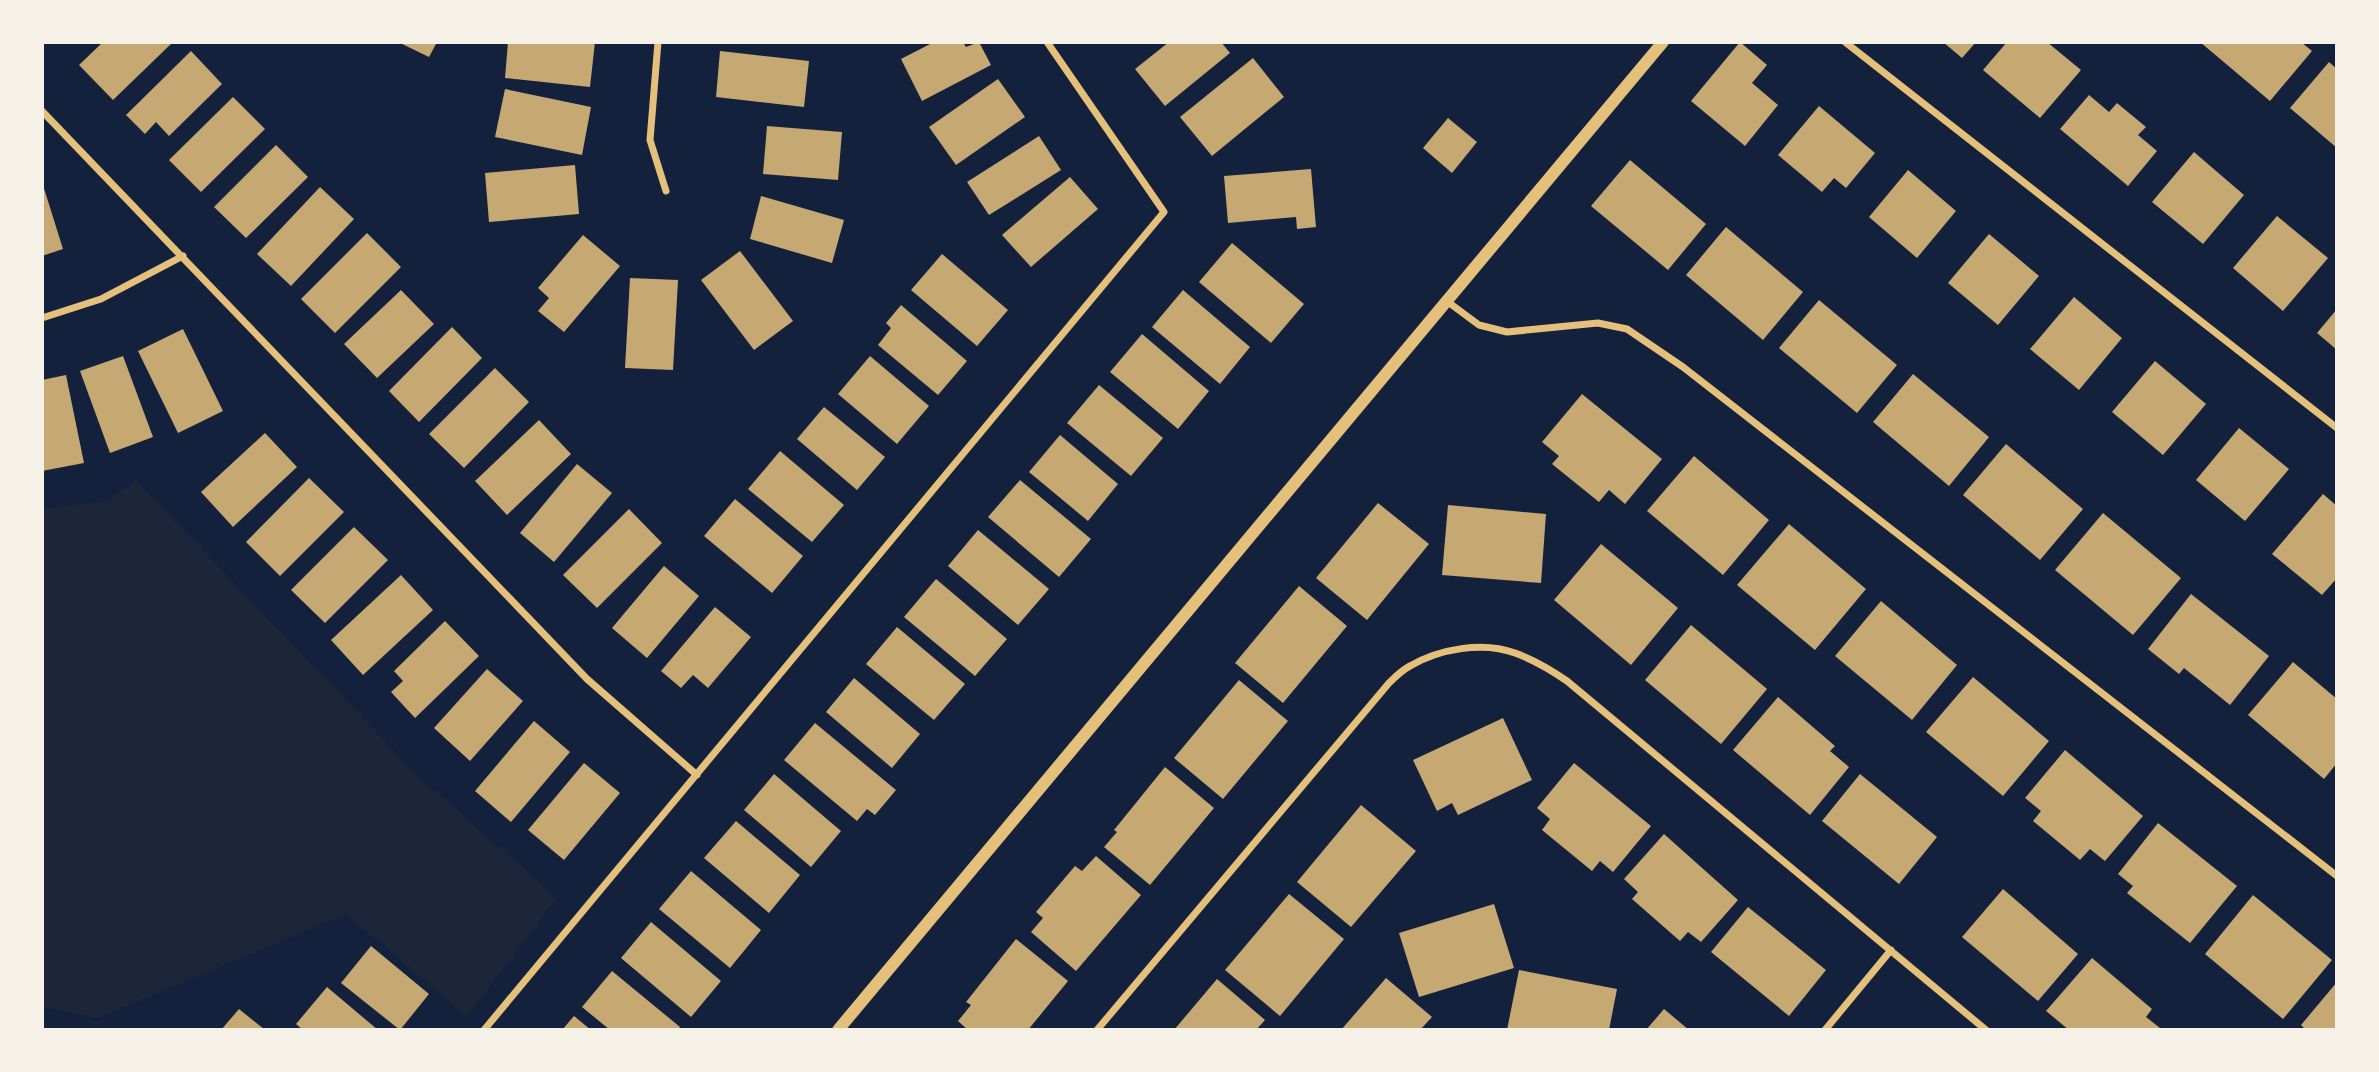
<svg xmlns="http://www.w3.org/2000/svg" width="2379" height="1072" font-family="'Source Sans 3',sans-serif">
<style>
.green{fill:#1d2539}
.building{fill:#c6a872}
.lines{fill:none;stroke-linecap:round;stroke-linejoin:round}
.minor{stroke:#e5c07b;stroke-width:7}
.tertiary{stroke:#e5c07b;stroke-width:12}
</style>
<rect width="100%" height="100%" fill="#14213d"/>
<path class="green" d="M136 480 419 777 557 898 467 1016 346 914 98 1018 42 1007V509L107 501Z"/>
<path class="building" d="M103 42H173L113 100 79 65Z
M398 42H437L429 57Z
M508 42H595L590 87 505 78Z
M934 42H963L966 47 979 42 991 65 922 101 901 59Z
M1169 42H1221L1230 53 1165 106 1135 69Z
M1740 42 1767 65 1752 83 1778 105 1745 146 1691 101Z
M1943 42H1976L1962 58Z
M2007 42H2047L2081 70 2040 118 1983 70Z
M2200 42H2301L2312 51 2270 101Z
M191 51 222 84 169 136 156 122 145 134 126 115Z
M720 51 809 61 804 107 716 97Z
M1253 58 1284 97 1212 156 1180 117Z
M2329 62 2337 69V148L2290 108Z
M998 79 1025 117 956 165 929 127Z
M505 89 591 107 582 155 495 137Z
M2089 95 2109 112 2117 103 2146 127 2138 135 2157 151 2128 186 2060 129Z
M233 97 265 129 201 192 169 160Z
M1819 106 1875 153 1846 188 1834 178 1822 192 1778 155Z
M1448 118 1477 142 1452 173 1423 148Z
M767 126 842 132 838 180 763 174Z
M1039 136 1061 170 989 215 967 182Z
M276 145 308 177 246 238 214 207Z
M2194 152 2244 195 2203 244 2152 202Z
M1630 160 1706 224 1668 270 1591 206Z
M575 165 579 214 489 222 485 173Z
M1311 169 1316 227 1297 229 1296 217 1228 223 1224 176Z
M1908 170 1956 211 1917 258 1869 217Z
M1070 177 1098 209 1031 267 1002 235Z
M42 182 63 249 42 256Z
M320 187 354 219 291 286 257 254Z
M761 196 844 220 832 263 750 239Z
M2277 216 2328 258 2283 311 2233 268Z
M1726 227 1803 292 1763 340 1686 275Z
M367 233 401 267 335 333 301 299Z
M1989 234 2039 276 1998 325 1948 283Z
M583 235 620 266 564 332 538 311 549 298 538 288Z
M1232 243 1304 304 1271 343 1199 282Z
M740 251 793 321 754 350 701 280Z
M942 254 1008 310 977 346 911 290Z
M630 278 678 280 673 370 625 368Z
M401 290 434 324 377 378 344 344Z
M1183 290 1250 347 1220 384 1152 327Z
M2074 297 2122 338 2079 390 2030 349Z
M1819 300 1897 365 1857 413 1779 348Z
M901 305 967 361 938 395 878 345 891 328 886 323Z
M2337 309V350L2317 333Z
M452 327 482 358 419 422 389 391Z
M183 329 223 411 178 433 138 351Z
M1142 334 1209 391 1178 429 1110 372Z
M123 356 153 437 110 453 80 371Z
M870 356 929 406 897 444 838 394Z
M2155 361 2206 404 2163 455 2112 412Z
M495 368 529 402 464 468 429 434Z
M1913 374 1989 437 1949 486 1873 422Z
M66 375 84 463 42 471V380Z
M1099 385 1163 438 1131 476 1067 423Z
M1582 394 1662 459 1625 504 1609 490 1599 502 1552 464 1559 456 1542 442Z
M824 407 885 457 857 490 797 439Z
M539 420 571 454 507 515 475 481Z
M2239 428 2289 469 2245 521 2196 480Z
M265 433 297 467 233 527 201 492Z
M1060 435 1118 484 1088 521 1029 472Z
M2006 444 2083 509 2040 560 1963 495Z
M780 451 844 505 812 542 748 489Z
M1694 456 1769 520 1723 575 1647 511Z
M577 464 612 493 554 562 520 533Z
M309 478 344 512 280 576 246 542Z
M1020 480 1091 539 1059 577 988 517Z
M2323 494 2337 506V578L2322 595 2272 554Z
M735 499 803 556 772 593 704 536Z
M1378 503 1429 544 1367 620 1316 578Z
M1448 505 1546 514 1541 583 1442 575Z
M629 509 662 543 597 608 563 575Z
M2103 513 2181 578 2133 635 2055 570Z
M1789 524 1866 589 1815 650 1737 585Z
M354 527 388 560 325 623 291 590Z
M978 530 1049 589 1018 625 948 566Z
M1601 544 1678 608 1631 665 1554 600Z
M664 566 699 596 647 658 612 628Z
M401 575 433 610 363 675 331 640Z
M936 579 1007 639 975 676 904 617Z
M1299 586 1347 626 1283 703 1235 663Z
M2191 594 2269 656 2230 705 2184 668 2179 674 2148 649Z
M1881 601 1957 665 1912 720 1835 656Z
M715 607 751 637 708 688 693 675 681 688 661 671Z
M445 621 479 656 415 718 391 692 403 681 394 671Z
M1691 625 1767 689 1721 744 1645 680Z
M897 627 965 684 934 720 866 664Z
M2293 662 2337 699V763L2324 779 2248 715Z
M487 669 523 701 470 761 434 728Z
M1973 677 2049 741 2003 796 1926 732Z
M854 678 920 734 892 768 826 712Z
M1239 680 1288 721 1223 799 1174 758Z
M1778 697 1835 746 1830 751 1849 767 1810 815 1733 750Z
M1503 718 1532 780 1458 815 1452 803 1437 811 1413 760Z
M534 721 570 752 511 822 475 791Z
M815 723 896 790 875 815 867 809 857 821 784 760Z
M2065 750 2143 816 2105 861 2090 849 2080 860 2033 821 2041 811 2025 798Z
M584 763 620 793 564 860 528 830Z
M1574 763 1651 826 1613 872 1600 861 1592 871 1542 830 1550 819 1537 808Z
M1165 767 1214 808 1150 885 1104 847 1117 832 1114 830Z
M774 774 841 831 811 867 744 810Z
M1860 774 1937 837 1899 884 1822 821Z
M1361 805 1416 851 1351 927 1297 882Z
M736 821 800 875 769 913 704 858Z
M2158 823 2237 886 2190 943 2127 893 2133 886 2118 874Z
M1664 834 1738 900 1701 942 1688 932 1680 941 1632 899 1638 892 1624 879Z
M1096 856 1141 895 1076 971 1031 932 1043 918 1036 912 1075 866 1082 871Z
M691 871 761 930 730 968 659 909Z
M2003 889 2078 954 2038 1001 1962 937Z
M1289 894 1344 939 1280 1016 1225 970Z
M2253 895 2332 960 2283 1019 2205 954Z
M1494 904 1514 968 1419 997 1399 933Z
M1748 907 1826 970 1789 1016 1711 952Z
M651 922 721 981 691 1017 621 958Z
M1016 939 1068 981 1028 1030H968L958 1021 971 1005 966 1002Z
M371 946 429 994 400 1030 341 983Z
M2092 958 2152 1009 2146 1017 2160 1028 2159 1030H2069L2046 1011Z
M1519 970 1617 989 1609 1030H1507Z
M612 971 680 1027 678 1030H610L582 1007Z
M1386 978 1432 1017 1420 1030H1341Z
M1217 979 1265 1020 1256 1030H1174Z
M2337 982V1030H2306L2301 1025Z
M327 987 378 1030H303L296 1024Z
M239 1009 265 1030H221Z
M1664 1009 1689 1030H1646Z
M574 1016 591 1030H562Z"/>
<g class="lines">
<path class="minor" d="M658 42 650 140 666 191
M1845 42 2337 428
M42 111 587 679 697 775
M1448 302 1479 325 1507 332 1598 323 1627 329 1683 367 2337 876
M42 318 101 299 183 256
M484 1030 1164 212 1047 42
M1097 1030 1389 683C1395 677 1402 670 1410 666 1439 649 1483 641 1515 653 1534 660 1551 670 1567 681L1986 1030
M1825 1030 1891 950"/>
<path class="tertiary" d="M838 1030 1663 42"/>
</g>
<rect width="2379" height="1072" fill="none" stroke="#f6f1e7" stroke-width="88"/>
</svg>
